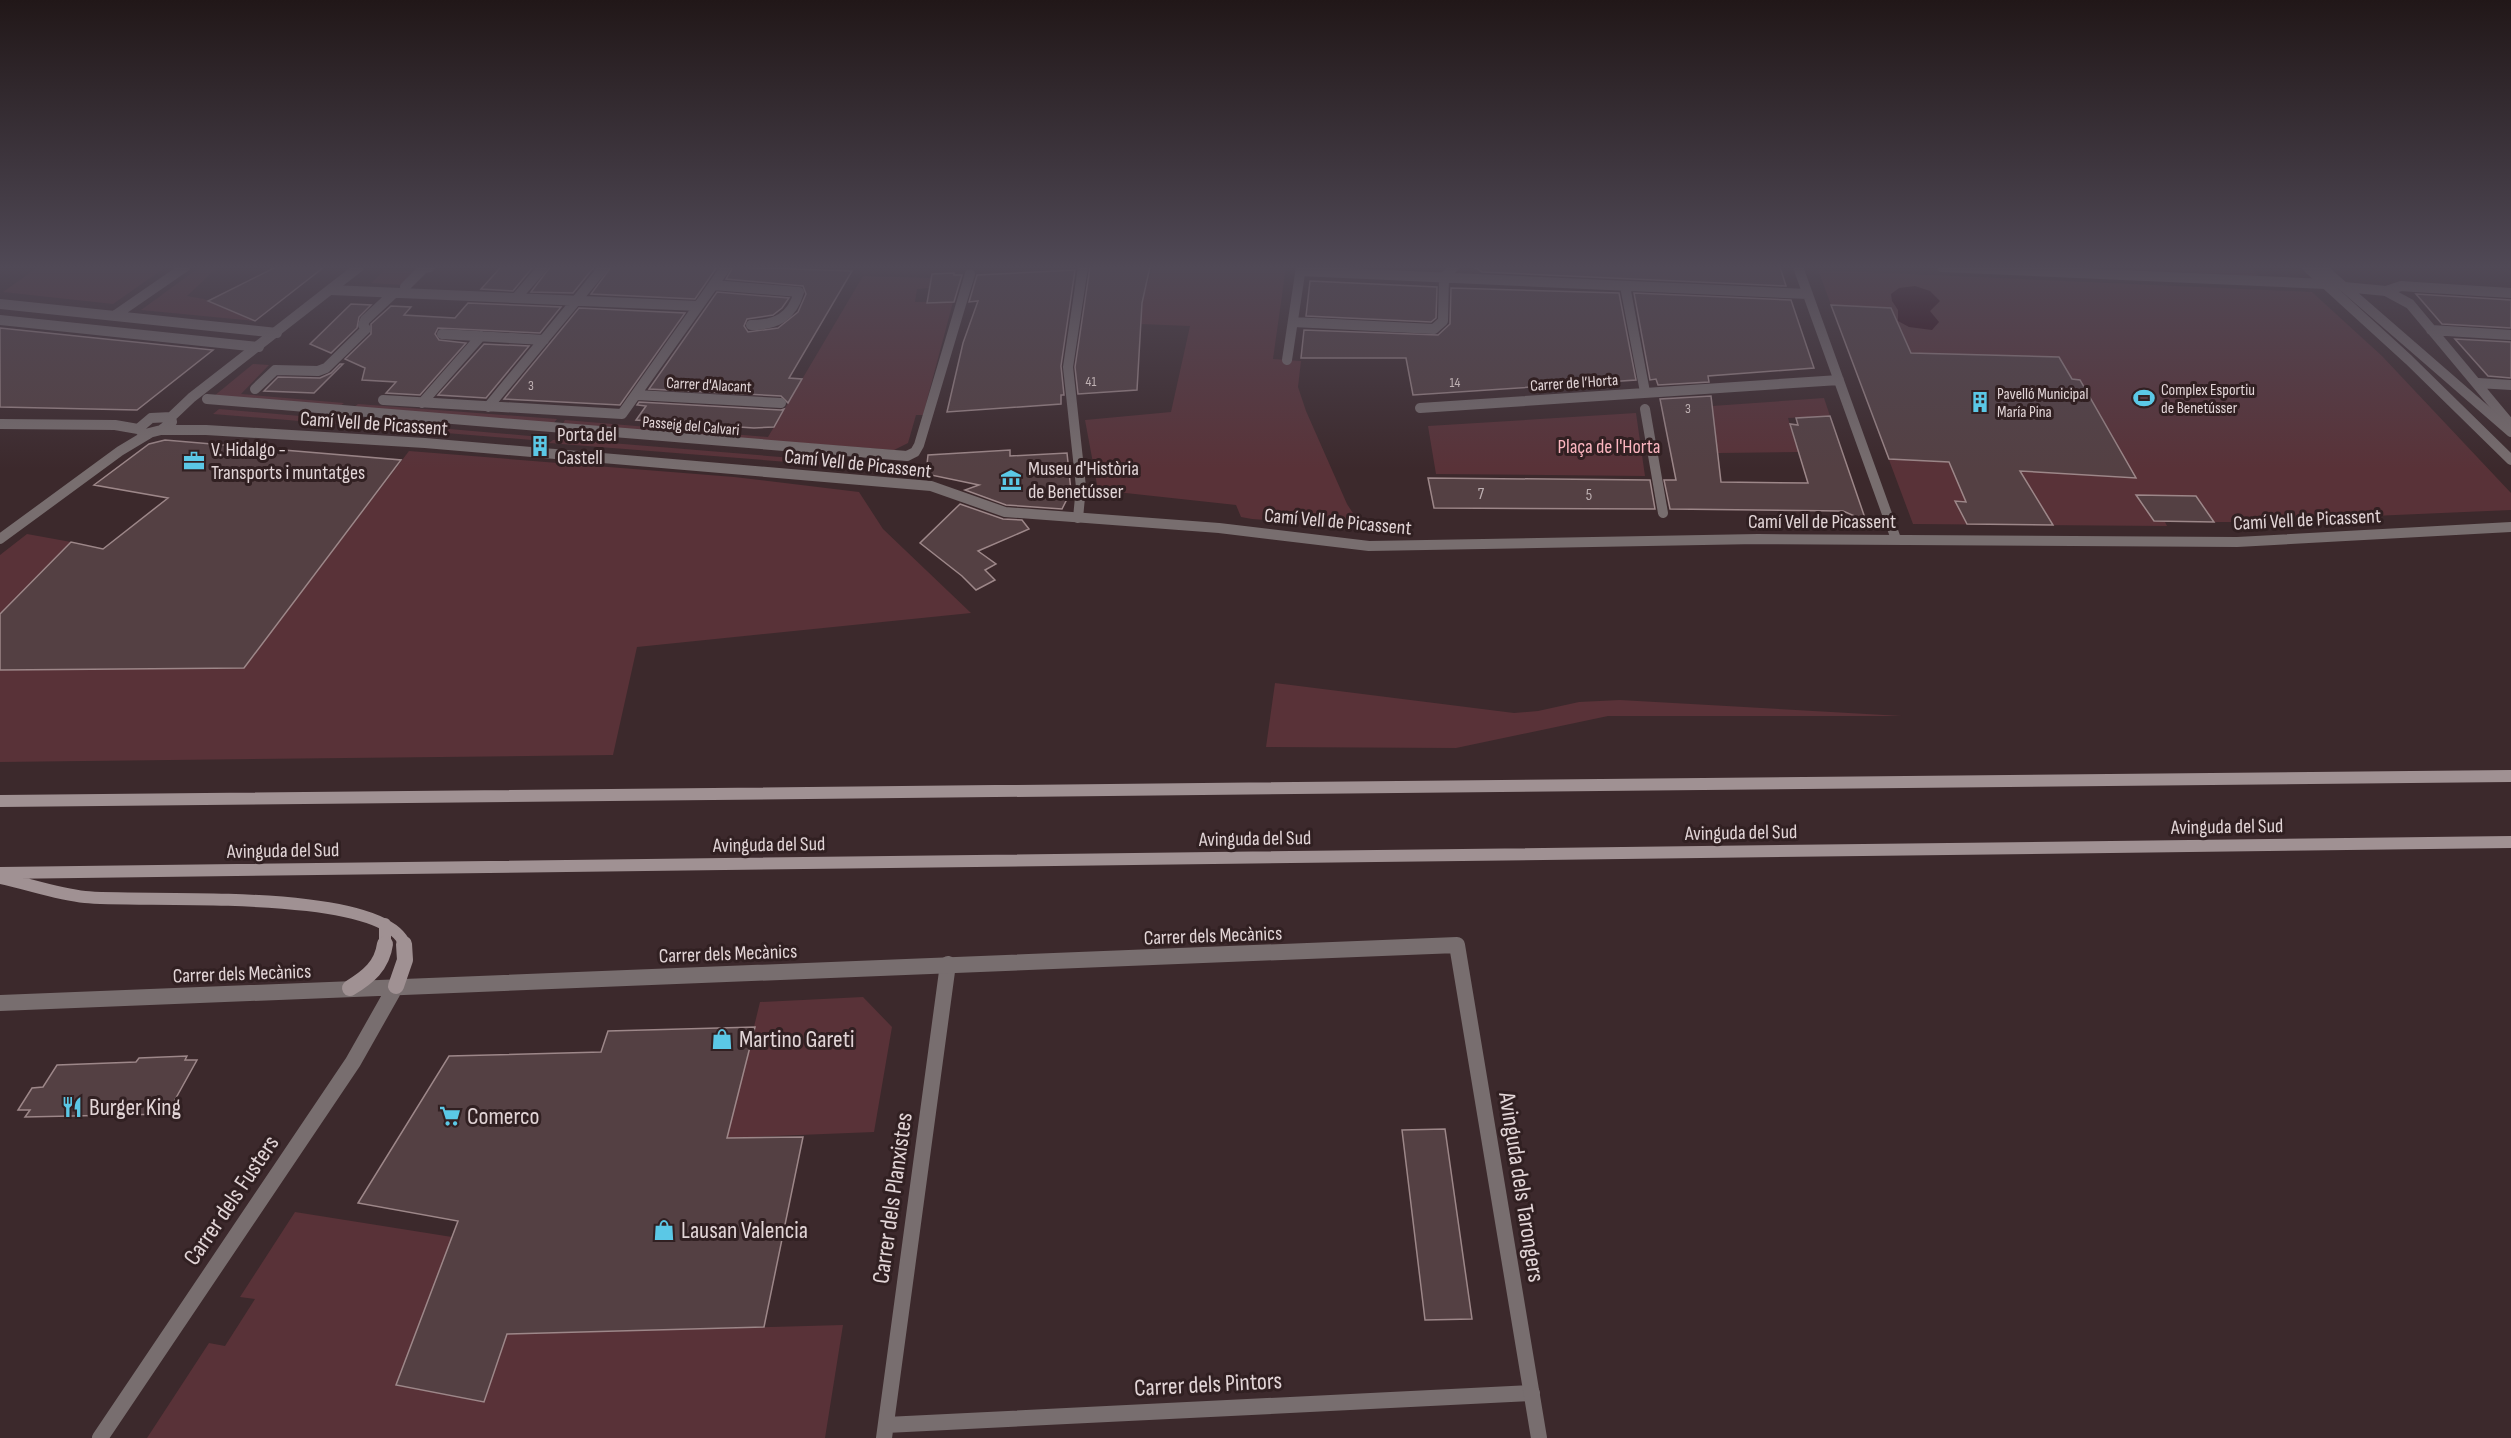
<svg xmlns="http://www.w3.org/2000/svg" width="2511" height="1438" font-family="'Sofia Sans Condensed',sans-serif">
<style>
.green{fill:#593238}
.water{fill:#2d020e}
.building{fill:#544043;stroke:#9d8789;stroke-width:1.5}
.lines{fill:none;stroke-linecap:round;stroke-linejoin:round}
.pedestrian{stroke:#786e6f;stroke-width:10}
.minor-far1{stroke:#786e6f;stroke-width:10}
.minor{stroke:#786e6f;stroke-width:16}
.tertiary-far2{stroke:#786e6f;stroke-width:10}
.tertiary-far1{stroke:#786e6f;stroke-width:12}
.tertiary{stroke:#786e6f;stroke-width:16}
.secondary-far1{stroke:#a09193;stroke-width:12}
.secondary{stroke:#a09193;stroke-width:16}
.labels{text-anchor:middle;stroke-width:6;stroke-linejoin:round;paint-order:stroke}
.far-number-label{font-size:14px;fill:#beb0b2}
.far-street-label{font-size:16px;fill:#e2d5d7;stroke:#312022}
.far-poi-label{font-size:16px;fill:#e2d5d7;stroke:#312022;text-anchor:start}
.number-label{font-size:16px;fill:#beb0b2}
.street-label{font-size:20px;fill:#e2d5d7;stroke:#312022}
.poi-label{font-size:20px;fill:#e2d5d7;stroke:#312022;text-anchor:start}
.park-label{font-size:20px;fill:#fcb6c0;stroke:#312022}
.near-poi-label{font-size:24px;fill:#e2d5d7;stroke:#312022;text-anchor:start}
.near-street-label{font-size:24px;fill:#e2d5d7;stroke:#312022}
</style>
<rect width="100%" height="100%" fill="#3c292c"/>
<path class="green" d="M38 267H166L113 304 3 292Z
M200 267H218L187 296 204 299 255 321 141 310Z
M1153 267H1286L1273 359 1301 361 1298 387 1306 411 1347 504 1362 527 1252 519 1241 517 1236 505 1098 490 1085 420 1171 412 1190 326 1140 324 1141 303Z
M2135 267H2250L2258 276 2137 270Z
M385 270 418 271 404 285 371 283Z
M1818 270 2312 292 2382 356 2511 493V510L2237 522H2165L2167 526 1913 524Z
M863 276 931 278 929 288 917 289 915 302H953L923 415H916L908 443 894 450 562 425 565 420 768 437Z
M253 364 269 365 241 394 344 403 339 407 214 396Z
M1824 398 1830 416 1788 418 1798 452 1718 453 1712 406Z
M358 404 557 419 553 424 353 408Z
M219 409 530 436 535 438 532 440 213 414Z
M1636 413 1645 476 1436 474 1428 426Z
M562 439 879 465 877 469 549 443 553 440Z
M409 451 734 477 859 492 883 529 971 613 637 647 613 755 0 762V670L244 668Z
M27 534 71 542 0 614V555Z
M1275 683 1514 713 1538 711 1579 702 1620 700 1902 716H1608L1456 748 1266 747Z
M863 997 892 1027 874 1132 727 1138 760 1002Z
M295 1212 452 1237 396 1385 484 1402 507 1334 843 1325 825 1438H147L209 1343 225 1346 255 1299 240 1297Z"/>
<path class="water" d="M1915 286 1930 291 1940 301 1930 311 1939 322 1932 330 1909 327 1898 321V310L1892 301 1891 294 1899 288Z"/>
<path class="building" d="M276 267H324L255 321 208 301Z
M501 267H533L513 291 481 289Z
M550 267H594L573 293 531 292Z
M611 267H717L695 299 591 294Z
M733 267 852 271 789 378 802 379 788 403 781 396 649 389 717 292 789 298 782 308 773 315 747 319 744 326 748 332 778 328 798 312 806 294 803 286 726 279Z
M1090 267H1150L1142 303 1137 390 1078 394 1075 367Z
M1474 267H1780L1786 286 1482 272Z
M1075 270 1061 366 1064 395H1061V404L947 412 963 343 978 301 969 302 977 275Z
M954 273V275H962L954 302 927 303 932 274Z
M1310 281 1437 287 1436 318 1431 322 1306 316Z
M1451 288 1619 293 1636 380 1413 395 1406 358H1301L1304 330 1438 335 1450 324Z
M1634 293 1791 300 1814 368 1708 376 1709 382 1658 385 1656 379 1650 380Z
M2416 294 2511 300V328L2442 324Z
M468 303 561 307 540 333 438 328 435 334 439 340 466 343 420 395 386 393 396 382 362 380 365 368 345 359 371 334V324L391 306 411 307 404 315 455 318Z
M351 304 371 305 359 317 357 328 331 353 310 344Z
M1831 305 1891 308 1911 353 2059 357 2072 379 2080 380 2136 478 2020 471 2053 525 1967 524 1955 501 1966 502 1949 462 1889 459Z
M579 308 685 313 620 405 504 399Z
M0 328 86 337 213 350 137 410 0 407Z
M2455 339 2511 342V378L2488 376Z
M484 344 529 346 486 398 438 395Z
M340 364H343L314 393 264 391 278 377 320 378 331 373Z
M1711 396 1721 482 1808 483 1790 424 1798 425 1796 418 1830 416 1866 521 1843 511 1670 509 1664 480H1676L1660 399Z
M639 402 781 410 784 409 774 427 754 428 636 420 646 406 637 405Z
M165 440 401 460 244 668 0 670V614L71 542 103 549 168 498 94 485 149 444Z
M1010 450V456L1067 453 1071 491 1062 509 1006 505 965 490 979 485 926 474 928 455Z
M1428 478 1650 480 1655 509 1434 508Z
M2136 495 2196 496 2214 522 2154 521Z
M960 504 1003 519 1022 520 1029 529 978 551 996 564 985 570 995 580 976 590 962 576 920 543Z
M755 1027 727 1138 803 1137 764 1327 507 1334 484 1402 396 1385 458 1221 358 1203 449 1056 601 1052 608 1031Z
M187 1056 185 1060H197L167 1114 25 1117 30 1110H18L32 1088 43 1087 57 1065 136 1062 139 1058Z
M1445 1129 1472 1319 1425 1320 1402 1130Z"/>
<g class="lines">
<path class="pedestrian" d="M405 287 424 268 430 267
M2386 291 2401 286 2415 287
M207 399 907 456 915 452 919 445 970 274
M1645 409 1663 513"/>
<path class="minor-far1" d="M1798 267 1896 539
M1942 267 2326 284
M1300 271 1808 294
M713 285 799 292C792 317 776 325 751 325
M1625 286 1645 392
M2344 287 2386 291 2410 304 2511 425
M2415 287 2511 293
M331 290 698 306
M516 298 543 267
M0 304 277 333
M114 316 185 267
M0 320 259 347
M1293 322 1434 329 1443 321 1444 277 1454 267
M2431 330 2511 335
M442 334 544 340
M1287 360 1301 267
M2478 383 2511 385
M255 389 275 370 318 371 326 368 366 329 363 325 365 320 394 293
M637 395 781 403
M383 400 622 414 726 267
M422 403 481 336
M488 407 604 267
M1420 408 1839 380
M1078 518 1081 487 1068 367 1083 267"/>
<path class="minor" d="M886 1425 1532 1393
M884 1438 948 964"/>
<path class="tertiary-far2" d="M2307 267 2409 360 2511 460
M2321 267 2511 432
M171 417 191 398 359 267
M171 417 172 422 161 430 145 434 138 429 151 418Z
M0 424 115 425 138 429
M161 430H206L425 443 931 486 1005 512 1219 528 1369 546 1758 539 2237 542 2511 527
M0 539 120 451 150 433"/>
<path class="tertiary-far1" d="M1454 945H1457"/>
<path class="tertiary" d="M0 1003 1457 945 1539 1438
M100 1438 353 1062 396 986"/>
<path class="secondary-far1" d="M0 801 2511 776
M0 873 2511 842
M1 878C29 884 57 894 85 897 143 903 384 886 405 945
M385 924V945"/>
<path class="secondary" d="M396 986 405 960 404 944
M350 988C368 977 382 966 385 944"/>
</g>
<linearGradient id="sky" x2="0" y2="1"><stop stop-color="#211718"/><stop offset="0.57" stop-color="#504956"/><stop offset="1" stop-color="#504956" stop-opacity="0"/></linearGradient>
<rect width="2511" height="469" fill="url(#sky)"/>
<defs>
<symbol id="stadium-bare" viewBox="-9 -9 18 18"><path d="M0-5a6.5 5 0 1 0 0 10a6.5 5 0 1 0 0-10ZM-3.5-1.8h7v3.6h-7Z" fill="#5bc8e6" stroke="#312022" stroke-width="2.5" paint-order="stroke"/></symbol>
<symbol id="building-bare" viewBox="-9 -9 18 18"><path d="M-4-6H4V6H1V3H-1V6H-4ZM-2.5-4.3h1.7v1.8h-1.7ZM.8-4.3h1.7v1.8H.8ZM-2.5-1h1.7V.8h-1.7ZM.8-1h1.7V.8H.8Z" fill="#5bc8e6" stroke="#312022" stroke-width="2.5" paint-order="stroke"/></symbol>
<symbol id="office-bare" viewBox="-9 -9 18 18"><path d="M-6-3h4V-5.5h4V-3h4V5H-6ZM-1-4.5V-3h2v-1.5ZM-6 0V1H6V0Z" fill="#5bc8e6" stroke="#312022" stroke-width="2.5" paint-order="stroke"/></symbol>
<symbol id="museum-bare" viewBox="-9 -9 18 18"><path d="M0-6L6-3V-2H-6V-3ZM-5-1h2V3h-2ZM-1-1h2V3h-2ZM3-1h2V3H3ZM-6 4H6V6H-6Z" fill="#5bc8e6" stroke="#312022" stroke-width="2.5" paint-order="stroke"/></symbol>
<symbol id="shop-bare" viewBox="-9 -9 18 18"><path d="M-5-2.5h2.3a2.7 3.5 0 0 1 5.4 0H5L5.5 6h-11ZM-1.5-2.5h3a1.5 2.3 0 0 0-3 0Z" fill="#5bc8e6" stroke="#312022" stroke-width="2.5" paint-order="stroke"/></symbol>
<symbol id="restaurant-bare" viewBox="-9 -9 18 18"><path d="M-5-6h1v4h1v-4h1v4h1v-4h1v5L-1.5 .5V6h-2V.5L-5-1ZM5-6V6H3V1.5H1.5Q1.5-4 5-6Z" fill="#5bc8e6" stroke="#312022" stroke-width="2.5" paint-order="stroke"/></symbol>
<symbol id="supermarket-bare" viewBox="-9 -9 18 18"><path d="M-6-5.5h2.5l.6 2H6L4.5 2H-2.5L-4.4-4H-6ZM-1.5 3.2a1.3 1.3 0 1 0 .1 0ZM3 3.2a1.3 1.3 0 1 0 .1 0Z" fill="#5bc8e6" stroke="#312022" stroke-width="2.5" paint-order="stroke"/></symbol>
</defs>
<g fill-rule="evenodd">
<use href="#stadium-bare" x="2129" y="383" width="30" height="30"/>
<use href="#building-bare" x="1965" y="387" width="30" height="30"/>
<use href="#building-bare" x="525" y="431" width="30" height="30"/>
<use href="#office-bare" x="179" y="446" width="30" height="30"/>
<use href="#museum-bare" x="996" y="465" width="30" height="30"/>
<use href="#shop-bare" x="707" y="1024" width="30" height="30"/>
<use href="#restaurant-bare" x="57" y="1092" width="30" height="30"/>
<use href="#supermarket-bare" x="435" y="1101" width="30" height="30"/>
<use href="#shop-bare" x="649" y="1215" width="30" height="30"/>
</g>
<g class="labels">
<g class="far-number-label">
<text x="1091" y="386">41</text>
<text x="1455" y="387">14</text>
<text x="531" y="390">3</text>
<text x="1688" y="413">3</text>
</g>
<g class="far-street-label">
<text transform="translate(1574 382) rotate(-4)" y="6">Carrer de l’Horta</text>
<text transform="translate(709 384) rotate(3)" y="6">Carrer d'Alacant</text>
<text transform="translate(691 425) rotate(5)" y="6">Passeig del Calvari</text>
</g>
<g class="far-poi-label">
<text x="2161" y="395">Complex Esportiu<tspan x="2161" dy="18">de Benetússer</tspan></text>
<text x="1997" y="399">Pavelló Municipal<tspan x="1997" dy="18">María Pina</tspan></text>
</g>
<g class="number-label">
<text x="1481" y="499">7</text>
<text x="1589" y="500">5</text>
</g>
<g class="street-label">
<text transform="translate(374 423) rotate(4)" y="7">Camí Vell de Picassent</text>
<text transform="translate(858 463) rotate(6)" y="7">Camí Vell de Picassent</text>
<text transform="translate(2307 519) rotate(-3)" y="7">Camí Vell de Picassent</text>
<text transform="translate(1338 521) rotate(5)" y="7">Camí Vell de Picassent</text>
<text x="1822" y="528">Camí Vell de Picassent</text>
<text transform="translate(2227 826) rotate(-1)" y="7">Avinguda del Sud</text>
<text transform="translate(1741 832) rotate(-1)" y="7">Avinguda del Sud</text>
<text transform="translate(1255 838) rotate(-1)" y="7">Avinguda del Sud</text>
<text transform="translate(769 844) rotate(-1)" y="7">Avinguda del Sud</text>
<text transform="translate(283 850) rotate(-1)" y="7">Avinguda del Sud</text>
<text transform="translate(1213 935) rotate(-2)" y="7">Carrer dels Mecànics</text>
<text transform="translate(728 953) rotate(-2)" y="7">Carrer dels Mecànics</text>
<text transform="translate(242 973) rotate(-2)" y="7">Carrer dels Mecànics</text>
</g>
<g class="poi-label">
<text x="557" y="441">Porta del<tspan x="557" dy="23">Castell</tspan></text>
<text x="211" y="456">V. Hidalgo -<tspan x="211" dy="23">Transports i muntatges</tspan></text>
<text x="1028" y="475">Museu d'Història<tspan x="1028" dy="23">de Benetússer</tspan></text>
</g>
<g class="park-label">
<text x="1609" y="453">Plaça de l'Horta</text>
</g>
<g class="near-poi-label">
<text x="739" y="1047">Martino Gareti</text>
<text x="89" y="1115">Burger King</text>
<text x="467" y="1124">Comerco</text>
<text x="681" y="1238">Lausan Valencia</text>
</g>
<g class="near-street-label">
<text transform="translate(1522 1187) rotate(81)" y="8">Avinguda dels Tarongers</text>
<text transform="translate(892 1198) rotate(-82)" y="8">Carrer dels Planxistes</text>
<text transform="translate(231 1200) rotate(-56)" y="8">Carrer dels Fusters</text>
<text transform="translate(1208 1384) rotate(-3)" y="8">Carrer dels Pintors</text>
</g>
</g>
</svg>
